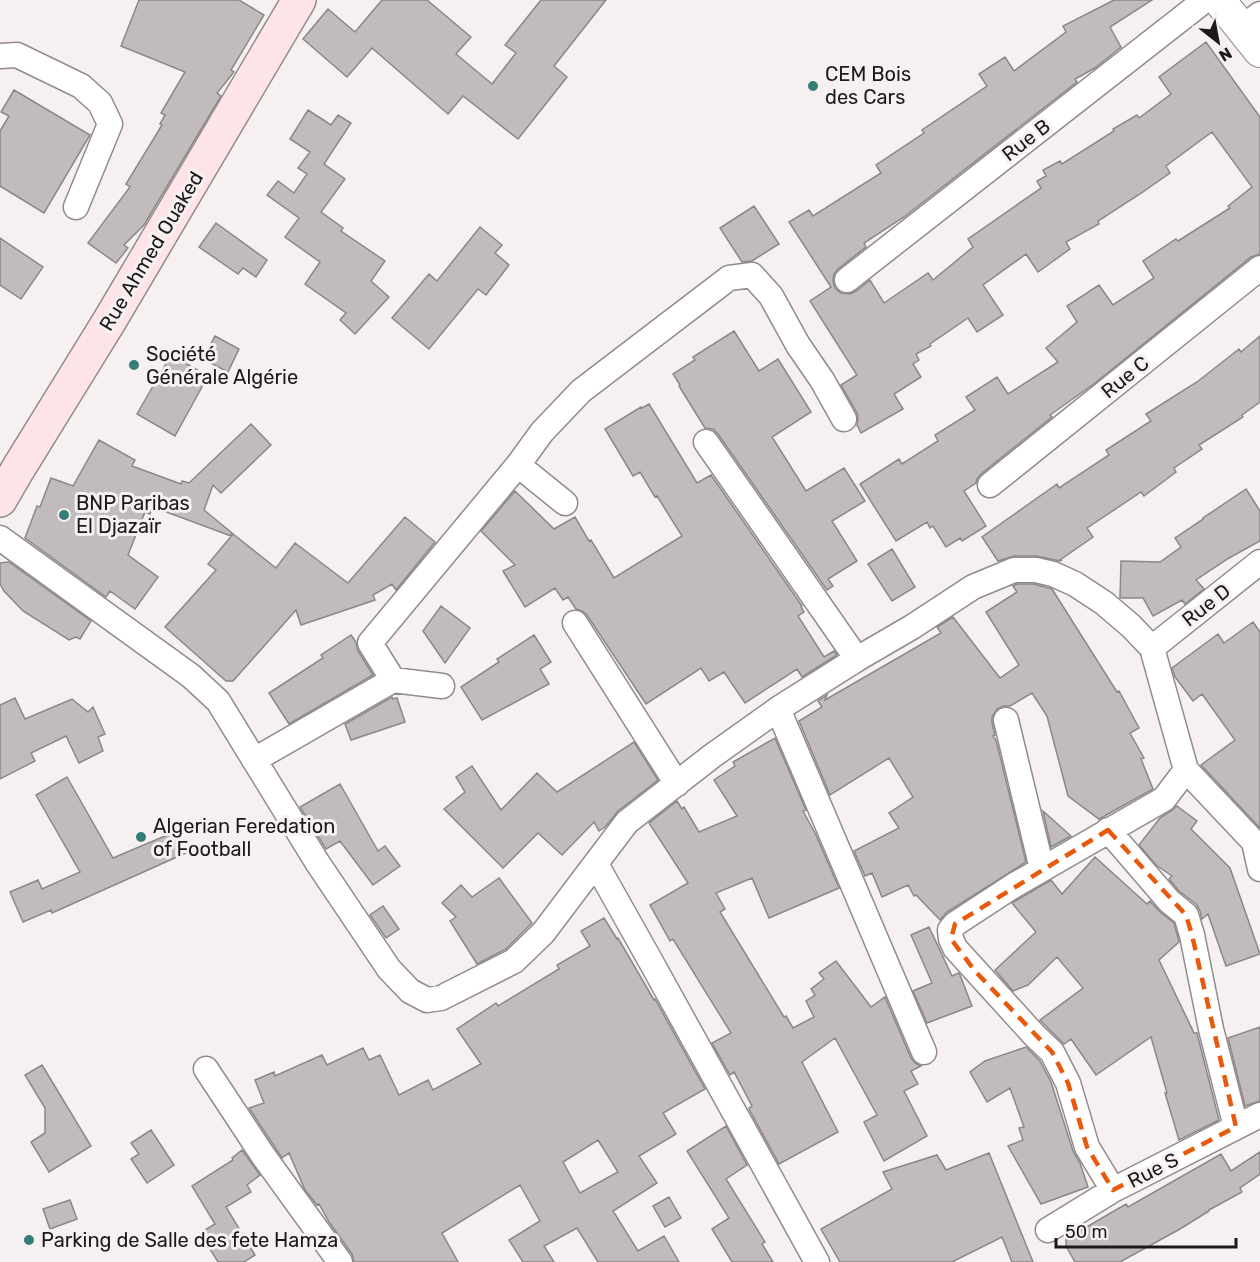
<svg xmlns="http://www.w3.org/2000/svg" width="1260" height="1262" font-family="Rubik,sans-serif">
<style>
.building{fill:#c1bbbc;stroke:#8c8787;stroke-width:1.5;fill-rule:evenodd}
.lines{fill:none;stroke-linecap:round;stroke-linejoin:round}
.minor-casing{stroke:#918b8c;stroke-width:27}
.tertiary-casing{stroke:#918b8c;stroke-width:34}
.secondary-casing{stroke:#918b8c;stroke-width:36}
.minor{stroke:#fff;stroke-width:24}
.tertiary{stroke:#fff;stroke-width:32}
.secondary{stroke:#fee4e8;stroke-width:33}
.marked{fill:none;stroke:#e8590c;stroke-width:4.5;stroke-dasharray:12 8;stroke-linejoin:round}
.poi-dot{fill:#357d77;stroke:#f6f0f1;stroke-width:2}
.labels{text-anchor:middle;stroke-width:6;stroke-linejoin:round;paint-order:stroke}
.poi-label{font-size:20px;fill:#1c191a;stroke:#f6f0f1;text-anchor:start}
.street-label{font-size:20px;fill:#1c191a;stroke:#f6f0f1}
</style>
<rect width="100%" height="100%" fill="#f6f0f1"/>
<path class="building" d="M139 0H239L264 15 231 70 234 72 217 93 221 96 144 225 124 245 128 248 116 263 88 243 130 187 126 184 162 125 160 124 165 115 161 113 185 72 121 46Z
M382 0H427L471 37 456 54 492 84 516 53 505 45 541 0H606L554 66 567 77 518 139 463 96 448 114 372 48 347 77 303 39 328 9 355 32Z
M1114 0H1152L1110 27 1121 47 1095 68 1075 79 1077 82 904 217 864 243 866 247 838 269 834 274 833 281 835 288 841 293 850 294 856 291 870 280 884 303 928 273 933 280 973 247 968 239 1041 188 1037 181 1046 176 1043 170 1060 161 1062 164 1114 131 1113 129 1137 115 1139 118 1171 94 1159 77 1206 42 1260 117V254L1251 257 1095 383 1050 415 1052 417 981 474 977 479 976 483 964 491 986 526 962 541 960 538 946 547 933 526 930 528 927 522 896 541 860 484 899 459 902 464 938 441 935 435 975 410 966 397 997 377 1008 394 1058 362 1046 348 1077 322 1067 306 1099 285 1113 305 1154 278 1143 261 1176 239 1178 241 1230 208 1228 206 1252 187 1212 132 1166 166 1170 173 1140 194 1098 221 1099 224 1066 242 1070 249 1038 272 1026 254 983 285 1003 315 977 332 968 318 930 344 931 346 916 354 919 360 913 364 921 377 894 394 903 409 861 433 857 425 858 419 857 413 841 385 857 375 810 301 831 287 789 222 809 210 813 216 881 173 876 165 924 133 922 130 987 86 979 74 1005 57 1014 71 1066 32 1063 26Z
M14 90 90 135 44 213 0 186V131L9 116 1 112Z
M308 110 331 125 338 115 351 123 324 164 345 179 321 212 343 228 341 231 385 261 371 281 389 297 355 334 340 320 346 313 305 284 320 262 285 237 299 218 267 195 278 181 294 193 307 174 298 168 310 152 290 139Z
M754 206 779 244 752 261 742 262 720 228Z
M216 223 267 260 256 277 243 268 238 274 199 247Z
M480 227 502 245 495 253 509 265 486 295 478 289 429 349 392 318 429 274 437 281Z
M0 238 43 267 21 299 0 285Z
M734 331 759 371 778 359 811 412 772 437 806 491 844 468 865 501 832 521 857 561 828 579 833 586 827 590 718 434 713 429 705 428 679 386 680 385 673 374 695 360 693 357Z
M215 336 239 349 228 372 203 359Z
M1260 336V402L1242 415 1243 417 1199 445 1202 449 1174 468 1176 472 1144 496 1141 492 1087 528 1093 537 1060 560H1062L1060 561 1036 556H1014L998 561 982 537 1057 484 1059 488 1109 455 1106 450 1151 421 1146 414 1197 382 1239 349 1241 352Z
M171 355 208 376 175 436 137 414Z
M649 404 697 483 711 475 802 606 801 607 804 612 798 616 824 657 834 651 837 655 802 677 797 669 745 703 724 672 709 681 701 668 646 704 587 615 582 611 576 609 568 597 563 600 555 588 525 607 503 571 515 565 481 531 515 491 554 529 575 517 589 541 591 540 614 578 682 536 657 496 655 497 640 472 633 476 605 429 641 407 642 408Z
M251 424 271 445 221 493 213 485 204 510 232 533 231 536 153 507 150 514 145 512 128 555 158 577 135 609 110 591 106 597 25 538 37 506 40 507 51 478 73 486 99 440 135 460 132 466 181 484 182 481 189 483Z
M1246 489 1260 511V541L1229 558 1196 580 1204 589 1185 604 1182 600 1153 616 1143 598H1120L1121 561 1160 562 1181 547 1175 538 1203 519V518Z
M405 517 435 542 396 590 392 584 373 595 375 600 301 625 296 610 233 681H226L165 627 216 570 208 564 233 534 276 568 295 543 348 583Z
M892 549 915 587 892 601 868 564Z
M9 562 91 621 80 639 76 637 69 640 23 611 4 591 0 584V563Z
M1017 584H1034L1052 589 1117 692 1119 691 1139 728 1130 733 1144 758 1141 759 1153 789 1099 819 1068 796 1047 716 1032 693 1010 706H1003L997 709 992 717V723L995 735 993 736 996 740 1026 862 947 912 940 920 916 895 914 896 908 885 882 897 872 873 865 876 854 851 899 828 889 813 913 797 889 758 830 795 799 721 822 707 818 701 827 695 825 700 941 633 937 627 953 617 1000 678 1019 665 986 612 1017 592 1013 586Z
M441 606 470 628 445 663 423 631Z
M1253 622 1260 632V828L1201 765 1235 740 1202 694 1193 701 1175 677 1172 668 1218 634 1224 643Z
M351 635 356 642 358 651 373 675 289 724 269 693 323 658 321 655Z
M534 635 551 662 540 669 549 684 482 720 461 687 499 662 497 659Z
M392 697 393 699 397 698 405 722 351 740 345 724Z
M15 698 25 719 72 699 88 712 93 707 105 734 98 737 103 751 79 763 66 736 31 753 35 761 0 779V705Z
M775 738 806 810 803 811 816 835 839 888 769 918 752 878 716 893 725 909 720 912 784 1017 786 1016 793 1028 814 1017 806 1001 815 995 811 989 824 979 819 973 836 961 871 1007 885 997 911 1058 915 1063 921 1066 911 1071 918 1084 904 1091 927 1136 884 1161 864 1122 877 1115 835 1038 802 1062 838 1132 779 1164 750 1111 749 1108 752 1106 734 1072 730 1075 712 1043 731 1033 673 939 670 941 650 905 688 883 649 823 677 801 682 809 684 807 699 832 737 816 714 780 735 766 733 762Z
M634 742 658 780 618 811 605 827 599 831 594 822 562 855 538 833 503 868 444 809 465 792 456 777 472 766 501 810 537 773 557 792Z
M67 777 113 858 179 830 188 852 52 913 51 910 23 922 10 892 38 880 42 889 80 872 36 795Z
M340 784 378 851 385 846 400 866 373 885 340 841 326 849 300 807Z
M1177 806 1197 821 1191 829 1230 868 1260 954 1226 966 1208 914 1202 919 1200 911 1196 904 1179 891 1169 879 1172 876 1156 865 1139 845 1160 818 1171 811Z
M1043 811 1071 836 1051 847Z
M1095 857 1147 904 1150 901 1160 912 1174 923 1178 938 1179 942 1159 960 1194 1033H1197L1219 1120 1179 1140 1165 1093H1167L1151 1037 1096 1075 1071 1039 1064 1044 1040 1020 1083 988 1057 957 1028 985 1013 991 995 970 1036 932 1012 903 1051 880 1062 894Z
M499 878 532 923 506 949 477 964 450 921 456 917 442 903 461 885 472 897Z
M383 906 399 929 386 938 370 915Z
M604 918 617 939 618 938 654 1000 655 999 705 1089 663 1113 676 1134 639 1156 657 1183 613 1211 638 1251 664 1236 679 1262H598L577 1228 544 1246 554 1262H523L509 1240 540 1221 520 1185 442 1233 458 1262H354L352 1254 329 1222 319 1204 317 1205 305 1190 289 1153 282 1158 249 1108 264 1103 255 1080 274 1072 275 1076 322 1055 327 1065 363 1048 369 1060 380 1055 399 1095 428 1080 433 1090 481 1064 457 1029 496 1003 498 1006 559 969 557 965 590 946 581 931ZM598 1140 618 1172 580 1193 563 1162Z
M929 927 952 976 959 973 960 975 972 1006 927 1023 913 991 932 983 911 935Z
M1260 1027V1101L1245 1106 1228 1038Z
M1026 1047 1040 1061 1051 1082 1073 1151 1080 1163 1088 1187 1041 1204 1008 1146 1023 1140 1019 1128 1024 1127 1010 1088 987 1102 970 1072 985 1061Z
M42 1065 91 1146 49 1172 31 1142 45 1133V1108L25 1075Z
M726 1126 747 1165 726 1179 765 1242 762 1244 773 1262H732L712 1229 729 1218 687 1151Z
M151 1130 174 1165 147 1183 131 1159 139 1154 131 1143Z
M242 1150 260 1175 247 1185 251 1192 226 1207 255 1255 244 1262H218L200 1233 215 1224 192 1186 233 1160 232 1158Z
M1260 1152V1174L1240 1188 1242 1192 1209 1210V1211L1180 1229 1120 1262H1075L1066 1246V1239L1126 1204 1128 1207 1221 1154 1231 1171Z
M989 1153 1033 1262H1012L1002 1237 952 1262H840L821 1229 892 1189 883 1172 937 1155 946 1170Z
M669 1197 681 1218 665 1227 653 1206Z
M70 1200 77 1219 50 1229 43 1209Z"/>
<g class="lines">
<defs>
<path id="minor" d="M1242 28 1260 14
M0 56 17 55 81 86 100 103 110 124 76 207
M847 280 1205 0
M706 442 857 659
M518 465 542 432 581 391 729 278 752 275 771 296 798 345 822 380 844 419
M990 485 1260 268
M0 538 191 676 218 701 317 862 389 969 410 991 427 1000 441 998 514 961 543 933 627 822 712 756 778 709 857 659 912 627 973 587 1014 570H1036L1053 574 1075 584 1104 603 1131 626 1152 648 1186 770 1254 842 1260 869
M575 623 677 784
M1152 648 1260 562
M393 680 370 643 518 465 565 503
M778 709 924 1052
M1006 720 1042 869
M254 760 393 680 442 686
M1108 830 1169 901 1186 915 1192 935 1211 1029 1236 1127
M596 864 650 960 817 1262
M206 1069 262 1154 340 1262
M1113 1190 1087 1147 1068 1083 1052 1052 1035 1036 955 948 951 939 950 930 955 924 1013 886 1164 799 1186 770
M1048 1230 1113 1190 1260 1115"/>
<path id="tertiary" d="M1219 0 1260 51"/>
<path id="secondary" d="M0 500 18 469 110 320 299 0"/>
</defs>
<use href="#minor" class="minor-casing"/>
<use href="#tertiary" class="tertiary-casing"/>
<use href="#secondary" class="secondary-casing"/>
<use href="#minor" class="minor"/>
<use href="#tertiary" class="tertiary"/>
<use href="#secondary" class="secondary"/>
</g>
<path class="marked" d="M1108 830 1186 915 1192 935 1236 1127 1113 1190 1087 1147 1068 1083 1052 1052 975 971 951 939 955 924Z"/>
<g class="poi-dot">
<circle cx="813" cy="86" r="6"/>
<circle cx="134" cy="365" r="6"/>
<circle cx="64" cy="515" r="6"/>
<circle cx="141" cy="837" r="6"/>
<circle cx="29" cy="1240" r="6"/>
</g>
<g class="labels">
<g class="poi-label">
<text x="825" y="81">CEM Bois<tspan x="825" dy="23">des Cars</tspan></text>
<text x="146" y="361">Société<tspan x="146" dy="23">Générale Algérie</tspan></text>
<text x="76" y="510">BNP Paribas<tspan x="76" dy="23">El Djazaïr</tspan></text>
<text x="153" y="833">Algerian Feredation<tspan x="153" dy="23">of Football</tspan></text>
<text x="41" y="1247">Parking de Salle des fete Hamza</text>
</g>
<g class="street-label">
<text transform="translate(1026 140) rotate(-38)" y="7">Rue B</text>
<text transform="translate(151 251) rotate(-59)" y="7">Rue Ahmed Ouaked</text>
<text transform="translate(1125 377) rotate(-39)" y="7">Rue C</text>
<text transform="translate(1206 605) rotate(-38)" y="7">Rue D</text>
<text transform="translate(1153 1170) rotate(-27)" y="7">Rue S</text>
</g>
</g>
<g transform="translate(1218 42) rotate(149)" stroke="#f6f0f1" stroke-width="4.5" paint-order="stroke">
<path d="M0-4.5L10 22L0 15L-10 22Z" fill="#1c191a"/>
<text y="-9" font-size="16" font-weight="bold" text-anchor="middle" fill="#1c191a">N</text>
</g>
<path d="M1056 1238v9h180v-9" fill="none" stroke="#1c191a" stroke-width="3"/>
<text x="1065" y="1238" font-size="18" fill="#1c191a" stroke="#f6f0f1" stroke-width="4.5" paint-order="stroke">50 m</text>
</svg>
